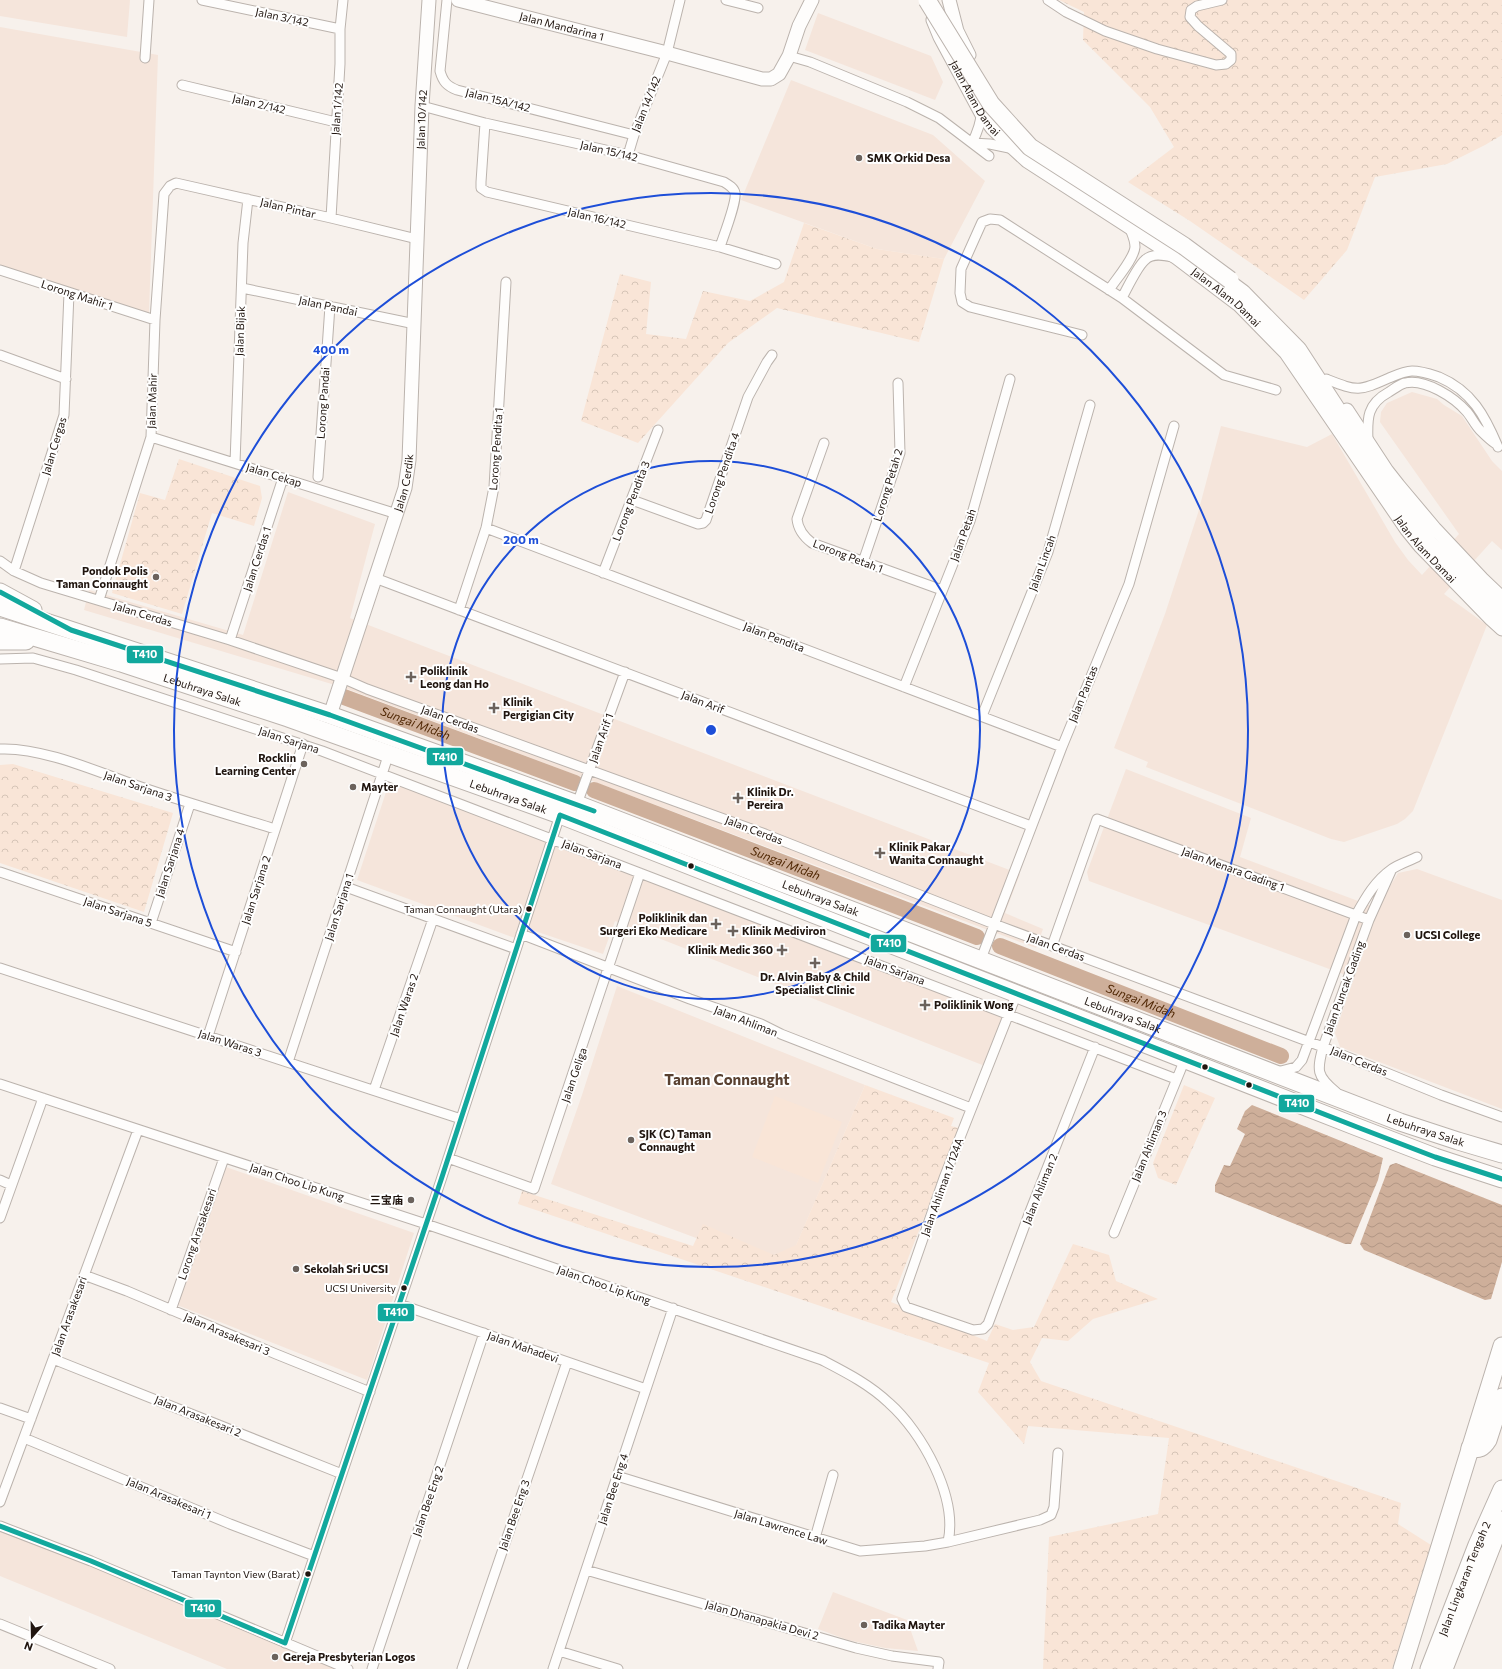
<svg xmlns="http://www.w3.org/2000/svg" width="1502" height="1669" font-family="Commissioner,'Noto Sans SC',sans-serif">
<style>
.built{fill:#f5e5db}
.forest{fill:url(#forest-crowns)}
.pitch{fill:#f9e5d7}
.water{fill:url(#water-waves)}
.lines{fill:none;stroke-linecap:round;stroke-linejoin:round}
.river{stroke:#ceaf9a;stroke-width:16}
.street-casing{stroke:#bbb3ad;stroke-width:11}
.secondary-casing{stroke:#bbb3ad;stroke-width:15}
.highway-casing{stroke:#bbb3ad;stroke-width:19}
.street{stroke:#fefdfc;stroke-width:9}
.secondary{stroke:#fefdfc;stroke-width:13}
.highway{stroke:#fefdfc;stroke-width:17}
.highway-bridge-casing{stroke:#bbb3ad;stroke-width:19;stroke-linecap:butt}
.highway-bridge{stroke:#fefdfc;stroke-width:17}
.bus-1-casing{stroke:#fff;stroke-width:8}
.bus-1{stroke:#12a89d;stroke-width:5}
.ring{fill:none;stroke:#1d4ed8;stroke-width:2}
.poi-dot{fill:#6b625c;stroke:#fff;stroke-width:1.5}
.bus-dot{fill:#20150f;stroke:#fff;stroke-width:1.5}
.labels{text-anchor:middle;stroke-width:4;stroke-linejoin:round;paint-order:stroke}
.bus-label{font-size:10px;fill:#20150f;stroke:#fff;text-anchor:end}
.street-label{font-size:11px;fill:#20150f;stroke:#fff}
.poi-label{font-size:11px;font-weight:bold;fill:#20150f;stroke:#fff;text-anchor:start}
.water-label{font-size:12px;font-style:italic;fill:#502704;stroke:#fff}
.district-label{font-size:15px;font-weight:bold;fill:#594131;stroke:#fff}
.centre{fill:#1d4ed8;stroke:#fff;stroke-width:2}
.ring-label{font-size:12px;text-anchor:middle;font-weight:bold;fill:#1d4ed8;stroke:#fff;stroke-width:4;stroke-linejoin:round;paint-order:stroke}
.line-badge{stroke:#fff;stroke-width:1.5}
.badge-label{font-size:11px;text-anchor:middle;font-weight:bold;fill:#fff}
</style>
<defs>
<pattern id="forest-crowns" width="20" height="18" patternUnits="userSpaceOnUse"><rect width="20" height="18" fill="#f9e5d7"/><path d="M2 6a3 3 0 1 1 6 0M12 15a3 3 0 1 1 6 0" fill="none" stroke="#d5c4b7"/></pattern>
<pattern id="water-waves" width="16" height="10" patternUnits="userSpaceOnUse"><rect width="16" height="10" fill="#ceaf9a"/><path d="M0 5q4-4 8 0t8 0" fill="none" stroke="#b19684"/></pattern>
</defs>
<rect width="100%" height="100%" fill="#f7f1ec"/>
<path class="built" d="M0 0H130L127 37 0 16Z
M818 13 931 56 943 82 935 100 805 50Z
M0 27 158 55 149 313 0 265Z
M791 80 933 135 985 181 944 259 877 249 741 200Z
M1412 392 1437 399 1444 405 1462 416 1492 461 1502 471V550L1492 541 1444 594 1487 625 1413 811 1405 819 1397 824 1344 842 1331 839 1146 767 1148 762 1114 748 1165 614 1198 513 1221 426 1307 447 1332 434 1395 542 1408 560 1422 575 1459 534 1380 422 1381 412 1387 403Z
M288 492 375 524 350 618 1020 874 1005 913 1043 929 1036 948 345 688 84 610 89 590 243 635Z
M1126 769 1251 818 1240 857 1377 908 1398 873 1417 869 1502 900V1109L1340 1047 1335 1033 1354 978 1089 881 1087 872Z
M390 780 1013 1013 990 1068 615 921 603 954 520 926 515 938 357 880Z
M617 986 865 1085 785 1271 551 1184 582 1095Z
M226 1167 414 1233 367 1380 177 1305Z
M0 1529 92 1565 340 1669H227L0 1576Z
M833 1592 907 1620 918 1651 885 1648 848 1640 818 1629Z"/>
<path class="forest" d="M1059 0H1502V135L1485 145 1447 164 1375 177 1347 250 1304 300 1190 221 1128 182 1174 147 1150 107 1083 40 1084 12Z
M804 223 877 249 944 259 919 342 777 308 728 343 638 443 581 421 620 274 651 282 646 334 686 339 703 291 750 301 784 282Z
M179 459 260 486 262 498 254 526 212 513 182 614 112 593 140 493 165 500Z
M13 764 173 813 144 912 0 863V765Z
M865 1085 954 1118 951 1126 959 1128 891 1302 987 1341 995 1324 1013 1330 1034 1327 1073 1244 1109 1255 1116 1281 1158 1299 1093 1319 1068 1341 1042 1338 1030 1362 1041 1381 1401 1503 1398 1524 1431 1545 1392 1669H1043L1049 1537 1158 1514 1169 1438 1028 1426 1024 1444 978 1392 989 1363 518 1204 522 1191 693 1246 703 1224 774 1255 796 1245Z
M1184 1085 1215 1098 1176 1185 1158 1178 1153 1163Z"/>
<path class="pitch" d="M775 1096 842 1122 818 1183 752 1157Z"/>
<path class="water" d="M1252 1105 1383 1158 1378 1180 1351 1244H1345L1215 1192V1185L1224 1165 1230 1166 1245 1134 1237 1129 1245 1111Z
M1396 1163 1502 1205V1262L1491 1299 1485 1300 1364 1250 1360 1244 1387 1172 1390 1165Z"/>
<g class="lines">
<g class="river">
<path id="s1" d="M344 697 575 783"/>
<path id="s2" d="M594 790 977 937"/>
<path id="s3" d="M1000 946 1281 1056"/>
</g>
<defs>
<path id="street" d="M202 0 340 29
M447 0 440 71C443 82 447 86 457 90L634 135
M726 0 758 8
M1048 0 1066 12 1105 31 1157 49 1216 65 1226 64 1231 60V54L1198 26 1190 17 1191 10 1197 6 1222 0
M789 56 810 62 907 102 939 118 989 156
M145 58 149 0
M182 85 336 122
M422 106 485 123 628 155 724 182C729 185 734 188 735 193 737 202 723 237 720 247
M485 123 481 182V188L487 192 720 247 776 264
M972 143 990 144 1014 149
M972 143C977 133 981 124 981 113
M628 155 634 135 667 53 680 0
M331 218 340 64V29L343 0
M0 270 155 320
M242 288 415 324
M1109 290C1116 279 1134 259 1135 247 1135 240 1132 234 1130 229
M1122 298C1126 290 1139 265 1145 260 1152 253 1163 255 1172 257
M1082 335 970 307 962 302 960 293 961 269 982 222 990 219 1000 220 1122 298 1224 375 1276 390
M0 355 66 379
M1326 379C1357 391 1358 392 1389 378 1396 375 1405 371 1412 371 1422 371 1430 374 1439 377 1472 391 1485 416 1498 447
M151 437 397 514
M1368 441C1367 418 1367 404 1389 392 1394 389 1400 384 1405 383 1425 378 1455 398 1467 412 1472 418 1475 425 1480 430 1485 435 1490 440 1496 444
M824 443 797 519C798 529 804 537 812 543L942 590
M235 463 243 243 248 199
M318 477 330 306
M632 500 698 524 703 523 706 520 748 397 767 362 772 355
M486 528 1062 747
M0 561 14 571 41 583 230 640 342 678 367 689 765 834 994 924 1323 1047 1441 1095 1502 1117
M863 562 900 453 898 383
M14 571 64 415 69 293
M603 573 658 430
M375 578 1031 826
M99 600 151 437 155 320 164 194 170 186 176 183 331 218 417 239
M459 610 486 528 494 487 506 282
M230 640 283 478
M0 659 33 658 76 670 322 751 1176 1079
M904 687 970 521 1010 379
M982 716 1048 552 1090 405
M0 749C42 747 98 772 138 786 184 802 230 815 275 829
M577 804 625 672
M0 872 236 952
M346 887 516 949
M151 923 190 804
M521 934 690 999 761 1024 781 1034 971 1108
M1052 946 1097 819 1369 920
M981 959 1062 747 1129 584 1174 426
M0 968 461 1119
M1017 993 944 1178 902 1299 906 1307 973 1330 983 1329 988 1324 1029 1214 1095 1047
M208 1036 303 744
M288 1062 389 753
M1277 1072 1296 1067 1302 1060 1356 915C1366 897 1375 881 1392 869 1399 864 1409 861 1417 857
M0 1084 426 1224 822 1360C845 1372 869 1384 889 1403 922 1432 958 1497 948 1542L1040 1520 1051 1515 1054 1507 1058 1453
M374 1090 433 919
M1336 1092C1316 1076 1317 1070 1323 1047L1369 920 1391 871
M448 1158 534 1189 640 873
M0 1180 11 1185
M0 1218 43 1098
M1114 1233 1185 1059
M84 1275 127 1291 276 1354 370 1392
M399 1304 646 1389
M171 1310 224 1158
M53 1359 342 1474
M0 1408 31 1419
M24 1438 230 1524 314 1556
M617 1476 860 1551 925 1546 948 1542
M0 1502 138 1130
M0 1526 91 1561 348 1669
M815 1538 833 1475
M586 1570 856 1648 892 1656 939 1662 938 1669
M0 1624 110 1669
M285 1643 441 1180 560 815
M559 1651 618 1669
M372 1669 484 1333
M462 1669 567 1362
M553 1669 673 1308"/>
<g id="secondary">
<path id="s4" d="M458 0 667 53 762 79H771L779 74 789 56 799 26 812 0"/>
<path d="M949 0 957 31 969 55"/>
<path id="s5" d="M933 20 940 37 981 113 992 128 1014 149 1027 161 1177 258 1239 305 1286 353 1407 530 1420 546 1491 619 1502 629"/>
<path d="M1347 410 1387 471 1398 485 1435 529 1482 579 1502 598"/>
<path id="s6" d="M330 715 405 488 409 460 422 106 429 0"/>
</g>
<g id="highway">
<path d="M1215 273 1242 293 1298 350 1376 470 1429 544 1491 605 1502 613"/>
<path d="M0 592 33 610"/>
<path id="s7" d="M0 607 330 715 577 804 1400 1122 1458 1141 1502 1154"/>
<path id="s8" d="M0 627 121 663 288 718 560 815 1357 1127 1435 1157 1502 1179"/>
<path d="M0 641H26"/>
<path d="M1470 1448C1479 1450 1483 1448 1488 1440L1502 1397"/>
<path d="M1402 1669 1502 1346"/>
<path id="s9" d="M1429 1669 1477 1545 1502 1489"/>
<path d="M1444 1669 1502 1520"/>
</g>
</defs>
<use href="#street" class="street-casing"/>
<use href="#secondary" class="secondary-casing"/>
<use href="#highway" class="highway-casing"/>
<use href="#street" class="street"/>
<use href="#secondary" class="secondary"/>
<use href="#highway" class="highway"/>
<defs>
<path id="highway-bridge" d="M927 0 991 104 1030 147 1184 246 1230 280"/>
</defs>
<use href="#highway-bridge" class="highway-bridge-casing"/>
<use href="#highway-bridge" class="highway-bridge"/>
<defs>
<path id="bus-1" d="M0 592 71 630 330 715 594 811
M0 1526 91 1561 285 1643 441 1180 560 815 1357 1127 1435 1157 1502 1179"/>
</defs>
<use href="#bus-1" class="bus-1-casing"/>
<use href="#bus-1" class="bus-1"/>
</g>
<g class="ring">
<circle cx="711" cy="730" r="269"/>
<circle cx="711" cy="730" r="537"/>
</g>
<g class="poi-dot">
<circle cx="859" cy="158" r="4"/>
<circle cx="156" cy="577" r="4"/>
<path d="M409 671h4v4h4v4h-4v4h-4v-4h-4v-4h4z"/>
<path d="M492 702h4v4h4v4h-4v4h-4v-4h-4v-4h4z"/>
<circle cx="304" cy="764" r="4"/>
<circle cx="353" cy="787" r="4"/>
<path d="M736 792h4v4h4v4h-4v4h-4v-4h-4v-4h4z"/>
<path d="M878 847h4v4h4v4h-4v4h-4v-4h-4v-4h4z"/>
<path d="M714 918h4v4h4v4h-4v4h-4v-4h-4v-4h4z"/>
<path d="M731 925h4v4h4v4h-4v4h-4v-4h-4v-4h4z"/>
<circle cx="1407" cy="935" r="4"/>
<path d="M780 944h4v4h4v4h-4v4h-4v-4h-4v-4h4z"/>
<path d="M813 957h4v4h4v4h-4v4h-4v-4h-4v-4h4z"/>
<path d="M923 999h4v4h4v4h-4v4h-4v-4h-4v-4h4z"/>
<circle cx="631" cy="1140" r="4"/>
<circle cx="411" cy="1200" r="4"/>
<circle cx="296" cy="1269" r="4"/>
<circle cx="864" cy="1625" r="4"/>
<circle cx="275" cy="1657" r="4"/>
</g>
<g class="bus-dot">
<circle cx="691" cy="866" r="3.5"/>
<circle cx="529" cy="909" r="3.5"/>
<circle cx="1205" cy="1067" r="3.5"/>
<circle cx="1249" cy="1085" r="3.5"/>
<circle cx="404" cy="1288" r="3.5"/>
<circle cx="308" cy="1574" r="3.5"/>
</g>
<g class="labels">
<g class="bus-label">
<text x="522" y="913">Taman Connaught (Utara)</text>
<text x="396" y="1292">UCSI University</text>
<text x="300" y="1578">Taman Taynton View (Barat)</text>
</g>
<g class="street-label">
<text transform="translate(282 17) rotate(12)" y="4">Jalan 3/142</text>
<text dy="4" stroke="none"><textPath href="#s4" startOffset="107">Jalan Mandarina 1</textPath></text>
<text dy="4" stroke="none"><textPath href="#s5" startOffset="89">Jalan Alam Damai</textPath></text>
<text transform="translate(498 100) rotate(14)" y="4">Jalan 15A/142</text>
<text transform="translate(259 104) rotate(13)" y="4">Jalan 2/142</text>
<text transform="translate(646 104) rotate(-68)" y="4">Jalan 14/142</text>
<text transform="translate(337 109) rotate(-86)" y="4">Jalan 1/142</text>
<text dy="4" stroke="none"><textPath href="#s6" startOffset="608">Jalan 10/142</textPath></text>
<text transform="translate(609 151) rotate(13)" y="4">Jalan 15/142</text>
<text transform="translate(288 208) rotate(13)" y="4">Jalan Pintar</text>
<text transform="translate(597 218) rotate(13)" y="4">Jalan 16/142</text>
<text transform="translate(77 295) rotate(18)" y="4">Lorong Mahir 1</text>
<text dy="4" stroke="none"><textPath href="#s5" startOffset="413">Jalan Alam Damai</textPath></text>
<text transform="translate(328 306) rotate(12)" y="4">Jalan Pandai</text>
<text transform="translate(240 331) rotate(-88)" y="4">Jalan Bijak</text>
<text transform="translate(152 401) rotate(-88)" y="4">Jalan Mahir</text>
<text transform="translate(323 403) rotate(-86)" y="4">Lorong Pandai</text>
<text transform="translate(54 446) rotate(-73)" y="4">Jalan Cergas</text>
<text transform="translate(496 449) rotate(-86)" y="4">Lorong Pendita 1</text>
<text transform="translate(722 473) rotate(-71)" y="4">Lorong Pendita 4</text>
<text transform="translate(274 475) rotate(17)" y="4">Jalan Cekap</text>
<text dy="4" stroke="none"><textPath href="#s6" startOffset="244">Jalan Cerdik</textPath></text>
<text transform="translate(888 485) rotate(-73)" y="4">Lorong Petah 2</text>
<text transform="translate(631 501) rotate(-69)" y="4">Lorong Pendita 3</text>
<text transform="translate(963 535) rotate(-70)" y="4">Jalan Petah</text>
<text dy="4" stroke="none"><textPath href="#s5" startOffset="736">Jalan Alam Damai</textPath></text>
<text transform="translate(848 556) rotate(21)" y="4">Lorong Petah 1</text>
<text transform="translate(257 559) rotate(-72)" y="4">Jalan Cerdas 1</text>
<text transform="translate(1042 563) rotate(-70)" y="4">Jalan Lincah</text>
<text transform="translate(143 614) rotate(17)" y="4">Jalan Cerdas</text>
<text transform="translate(774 637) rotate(21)" y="4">Jalan Pendita</text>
<text dy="4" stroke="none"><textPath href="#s8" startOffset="212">Lebuhraya Salak</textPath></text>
<text transform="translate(1083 694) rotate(-68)" y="4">Jalan Pantas</text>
<text transform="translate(703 702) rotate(21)" y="4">Jalan Arif</text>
<text transform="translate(450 719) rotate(20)" y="4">Jalan Cerdas</text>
<text transform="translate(601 738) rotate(-70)" y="4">Jalan Arif 1</text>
<text transform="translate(289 740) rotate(18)" y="4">Jalan Sarjana</text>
<text transform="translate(138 786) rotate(19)" y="4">Jalan Sarjana 3</text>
<text dy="4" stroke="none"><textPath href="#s8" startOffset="536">Lebuhraya Salak</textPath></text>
<text transform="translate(754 830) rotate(21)" y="4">Jalan Cerdas</text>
<text transform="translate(592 854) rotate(21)" y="4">Jalan Sarjana</text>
<text transform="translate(170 863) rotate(-72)" y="4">Jalan Sarjana 4</text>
<text transform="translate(1233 869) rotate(20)" y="4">Jalan Menara Gading 1</text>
<text transform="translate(256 890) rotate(-72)" y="4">Jalan Sarjana 2</text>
<text dy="4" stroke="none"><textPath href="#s7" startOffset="871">Lebuhraya Salak</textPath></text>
<text transform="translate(339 907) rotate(-72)" y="4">Jalan Sarjana 1</text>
<text transform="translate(118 912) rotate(19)" y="4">Jalan Sarjana 5</text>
<text transform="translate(1056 947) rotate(20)" y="4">Jalan Cerdas</text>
<text transform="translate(895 970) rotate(21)" y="4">Jalan Sarjana</text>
<text transform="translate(1344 988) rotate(-70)" y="4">Jalan Puncak Gading</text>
<text transform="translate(404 1005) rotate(-71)" y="4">Jalan Waras 2</text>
<text dy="4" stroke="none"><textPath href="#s7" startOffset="1195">Lebuhraya Salak</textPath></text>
<text transform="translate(746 1021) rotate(21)" y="4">Jalan Ahliman</text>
<text transform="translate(230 1043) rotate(18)" y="4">Jalan Waras 3</text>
<text transform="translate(1359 1061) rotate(22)" y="4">Jalan Cerdas</text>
<text transform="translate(574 1075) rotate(-71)" y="4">Jalan Geliga</text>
<text dy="4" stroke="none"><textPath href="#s7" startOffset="1519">Lebuhraya Salak</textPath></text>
<text transform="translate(1149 1146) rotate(-68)" y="4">Jalan Ahliman 3</text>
<text transform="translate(297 1182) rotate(18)" y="4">Jalan Choo Lip Kung</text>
<text transform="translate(942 1187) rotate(-70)" y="4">Jalan Ahliman 1/124A</text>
<text transform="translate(1040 1189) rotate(-68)" y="4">Jalan Ahliman 2</text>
<text transform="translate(197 1234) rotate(-71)" y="4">Lorong Arasakesari</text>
<text transform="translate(604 1285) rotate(19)" y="4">Jalan Choo Lip Kung</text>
<text transform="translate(69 1316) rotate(-70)" y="4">Jalan Arasakesari</text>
<text transform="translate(227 1334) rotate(23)" y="4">Jalan Arasakesari 3</text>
<text transform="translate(523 1347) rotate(19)" y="4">Jalan Mahadevi</text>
<text transform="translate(198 1416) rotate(22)" y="4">Jalan Arasakesari 2</text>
<text transform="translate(613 1489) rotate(-72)" y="4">Jalan Bee Eng 4</text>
<text transform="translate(169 1498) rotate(23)" y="4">Jalan Arasakesari 1</text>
<text transform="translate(428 1501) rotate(-71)" y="4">Jalan Bee Eng 2</text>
<text transform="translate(514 1515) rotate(-71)" y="4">Jalan Bee Eng 3</text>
<text transform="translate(781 1527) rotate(17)" y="4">Jalan Lawrence Law</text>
<text dy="4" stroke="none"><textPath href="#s9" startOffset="97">Jalan Lingkaran Tengah 2</textPath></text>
<text transform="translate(762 1620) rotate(16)" y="4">Jalan Dhanapakia Devi 2</text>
</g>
<g class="poi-label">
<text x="867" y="162">SMK Orkid Desa</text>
<text x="148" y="575" text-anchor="end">Pondok Polis<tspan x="148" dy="13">Taman Connaught</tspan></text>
<text x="420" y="675">Poliklinik<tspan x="420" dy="13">Leong dan Ho</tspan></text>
<text x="503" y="706">Klinik<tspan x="503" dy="13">Pergigian City</tspan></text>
<text x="296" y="762" text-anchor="end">Rocklin<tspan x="296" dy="13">Learning Center</tspan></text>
<text x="361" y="791">Mayter</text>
<text x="747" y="796">Klinik Dr.<tspan x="747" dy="13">Pereira</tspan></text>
<text x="889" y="851">Klinik Pakar<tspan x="889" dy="13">Wanita Connaught</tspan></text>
<text x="707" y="922" text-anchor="end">Poliklinik dan<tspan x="707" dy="13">Surgeri Eko Medicare</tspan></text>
<text x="742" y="935">Klinik Mediviron</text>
<text x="1415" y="939">UCSI College</text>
<text x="773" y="954" text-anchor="end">Klinik Medic 360</text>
<text x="815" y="981" text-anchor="middle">Dr. Alvin Baby &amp; Child<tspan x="815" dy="13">Specialist Clinic</tspan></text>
<text x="934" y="1009">Poliklinik Wong</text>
<text x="639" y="1138">SJK (C) Taman<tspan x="639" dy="13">Connaught</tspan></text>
<text x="403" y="1204" text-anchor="end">三宝庙</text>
<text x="304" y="1273">Sekolah Sri UCSI</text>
<text x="872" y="1629">Tadika Mayter</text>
<text x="283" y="1661">Gereja Presbyterian Logos</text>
</g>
<g class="water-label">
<text dy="4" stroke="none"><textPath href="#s1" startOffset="76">Sungai Midah</textPath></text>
<text dy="4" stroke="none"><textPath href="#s2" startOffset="205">Sungai Midah</textPath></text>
<text dy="4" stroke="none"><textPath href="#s3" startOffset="151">Sungai Midah</textPath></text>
</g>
<g class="district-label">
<text x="727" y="1085">Taman Connaught</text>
</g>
</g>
<circle cx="711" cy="730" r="6" class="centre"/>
<g class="ring-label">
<text x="331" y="354">400 m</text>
<text x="521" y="544">200 m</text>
</g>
<g class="line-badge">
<rect x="126" y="645" width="38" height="19" rx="4" fill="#12a89d"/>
<rect x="426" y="747" width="38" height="19" rx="4" fill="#12a89d"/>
<rect x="870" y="934" width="37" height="19" rx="4" fill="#12a89d"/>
<rect x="1278" y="1094" width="37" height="19" rx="4" fill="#12a89d"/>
<rect x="377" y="1303" width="38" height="19" rx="4" fill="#12a89d"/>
<rect x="184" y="1599" width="38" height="19" rx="4" fill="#12a89d"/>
</g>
<g class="badge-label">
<text x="145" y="658">T410</text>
<text x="445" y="761">T410</text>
<text x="889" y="947">T410</text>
<text x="1297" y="1107">T410</text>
<text x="396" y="1316">T410</text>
<text x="203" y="1612">T410</text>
</g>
<g transform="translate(32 1637) rotate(200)" stroke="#ffffff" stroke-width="3" paint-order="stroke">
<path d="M0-3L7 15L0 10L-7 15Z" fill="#20150f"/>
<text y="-6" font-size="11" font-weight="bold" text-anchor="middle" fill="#20150f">N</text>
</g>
</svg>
